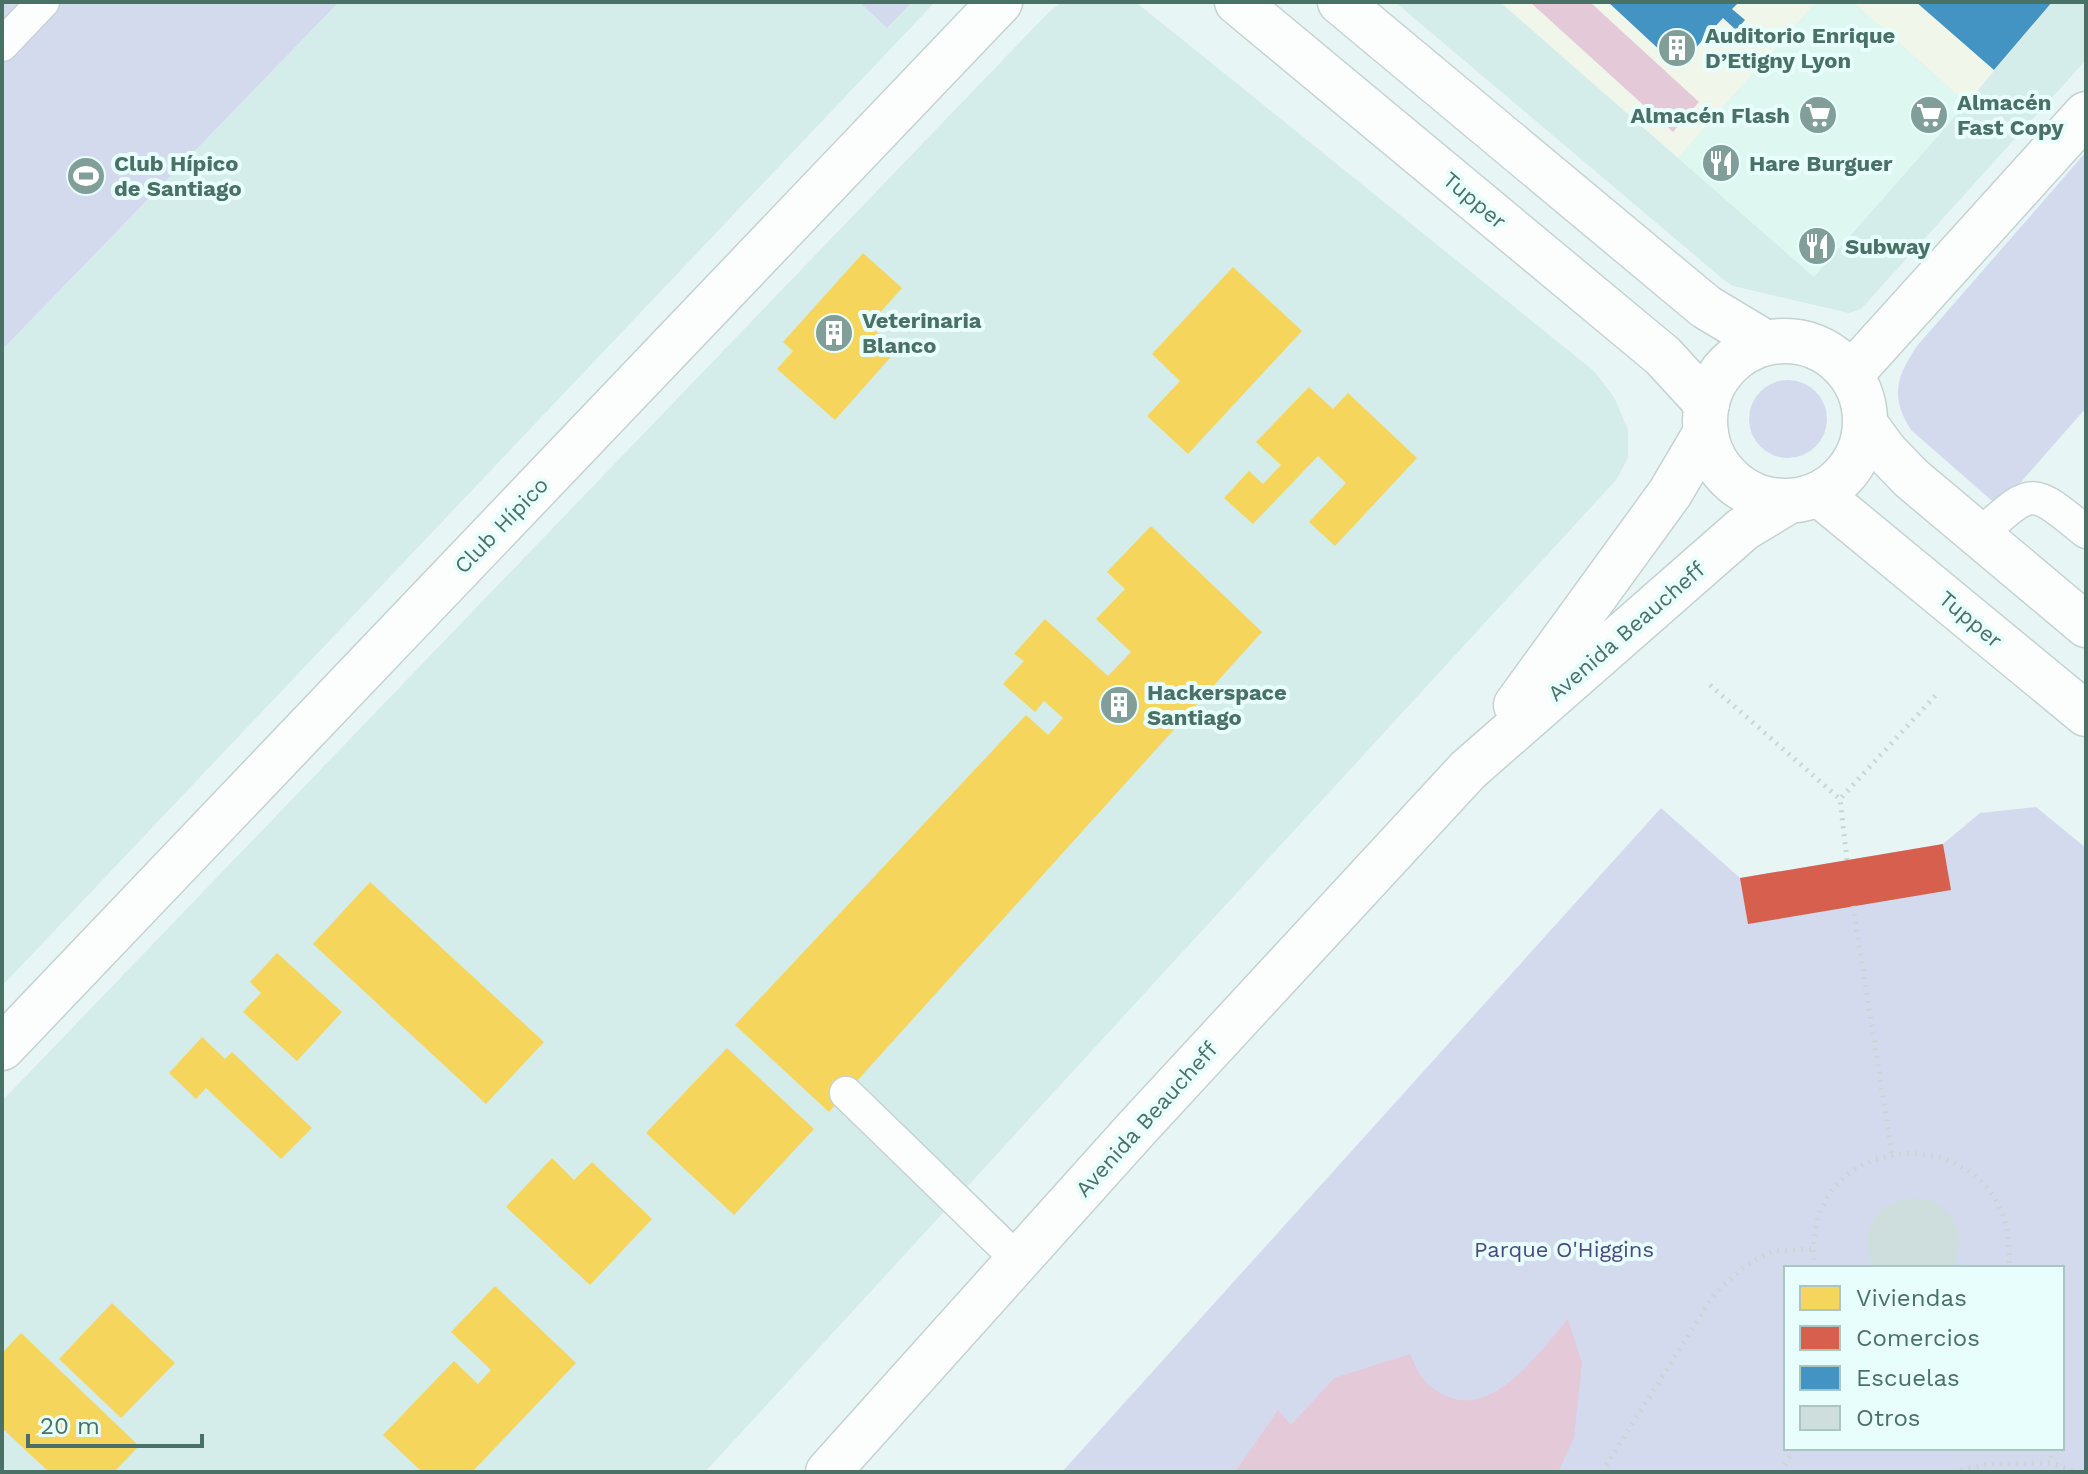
<svg xmlns="http://www.w3.org/2000/svg" width="2088" height="1474" font-family="'Work Sans',sans-serif">
<style>
.residential{fill:#d4edea}
.commercial{fill:#def8f1}
.education{fill:#f0f6e9}
.green{fill:#d3daee;fill-rule:evenodd}
.water{fill:#e4cad9}
.homes{fill:#f6d55c}
.shops{fill:#d6604d}
.schools{fill:#4393c3}
.building{fill:#cededc}
.lines{fill:none;stroke-linecap:round;stroke-linejoin:round}
.service-casing{stroke:#c6d3d2;stroke-width:35}
.tertiary-casing{stroke:#c6d3d2;stroke-width:47}
.secondary-casing{stroke:#c4d2d1;stroke-width:47}
.path{stroke:#cad6d3;stroke-width:5;stroke-dasharray:2 6;stroke-linecap:butt}
.service{stroke:#fcfefe;stroke-width:32}
.tertiary{stroke:#fcfefe;stroke-width:44}
.secondary{stroke:#fcfefe;stroke-width:44}
.labels{text-anchor:middle;stroke-width:8;stroke-linejoin:round;paint-order:stroke}
.poi-label{font-size:22px;font-weight:bold;fill:#4a7166;stroke:#e8fefd;text-anchor:start}
.street-label{font-size:22px;fill:#4a7166;stroke:#e8fefd}
.park-label{font-size:22px;fill:#4c4882;stroke:#e8fefd}
</style>
<rect width="100%" height="100%" fill="#e8f5f5"/>
<path class="residential" d="M339 2H859L887 28 911 2H935L2 986V350Z
M1062 2 1138 4 1594 371 1614 397 1628 430V458L1616 480 705 1472H2V1101L1049 12Z
M1395 2H2086V60L1861 309 1849 313 1733 286 1724 280Z"/>
<path class="commercial" d="M1816 2H1853L1967 103 1814 277 1678 158Z"/>
<path class="education" d="M1500 2H1816L1678 158Z
M1853 2H2052L1967 103Z"/>
<path class="green" d="M2 2H339L2 350Z
M859 2H912L887 28Z
M2086 152V408L1999 507 1911 430C1890 397 1896 377 1917 346Z
M1749 419a39 39 0 1 1 78 0a39 39 0 1 1-78 0Z
M2036 807 2086 848V1472H1062L1661 808 1740 878 1943 844 1980 813ZM1786 1268H2062V1448H1786Z"/>
<path class="water" d="M1530 2H1590L1699 102 1673 132Z
M1568 1319 1582 1363 1574 1438 1558 1472H1235L1278 1410 1291 1425 1334 1378 1410 1354C1414 1363 1419 1375 1425 1381 1481 1437 1534 1357 1568 1319Z"/>
<path class="homes" d="M863 253 902 288 869 325 897 350 835 420 777 369 793 351 783 342Z
M1233 267 1302 331 1188 454 1147 416 1180 381 1152 354Z
M1309 387 1333 409 1348 393 1417 458 1335 546 1309 522 1346 483 1318 456 1253 524 1224 498 1249 471 1263 484 1281 465 1256 442Z
M1151 526 1262 632 829 1112 735 1025 1026 715 1048 735 1063 718 1044 701 1035 712 1003 684 1024 661 1014 654 1045 619 1108 676 1131 652 1096 619 1125 589 1107 572Z
M370 882 544 1042 486 1104 313 944Z
M277 953 342 1012 297 1061 243 1012 261 993 250 982Z
M202 1037 225 1059 232 1052 312 1128 281 1159 206 1088 196 1099 169 1073Z
M727 1048 814 1129 734 1215 646 1133Z
M552 1158 574 1180 592 1162 652 1219 590 1285 506 1207Z
M495 1286 576 1363 472 1472H422L383 1435 454 1361 478 1384 491 1370 451 1332Z
M112 1303 175 1363 121 1418 59 1359Z
M21 1333 139 1446 114 1472H49L2 1428V1353Z"/>
<path class="shops" d="M1943 844 1951 890 1748 924 1740 878Z"/>
<path class="schools" d="M1608 2H1739L1732 9 1745 20 1736 30 1723 18 1678 67Z
M1916 2H2052L1994 70Z"/>
<path class="building" d="M1912 1198 1926 1199 1940 1205 1950 1216 1958 1230 1960 1246 1953 1268H1874L1867 1246 1868 1232 1875 1218 1885 1207 1897 1201Z"/>
<g class="lines">
<defs>
<path id="service" d="M2 45 43 2
M1979 535C2033 488 2029 485 2086 532
M846 1093 1018 1260"/>
<path id="tertiary" d="M1237 2 1663 356 1707 404
M1340 2 1706 307 1766 343
M1866 425 1885 451 1911 478 2086 625
M1819 494 2086 714"/>
<path id="secondary" d="M1705 421a80 80 0 1 1 160 0a80 80 0 1 1-160 0Z
M1851 374 2086 114
M1516 705 1670 493 1706 432
M2 1048 1000 2
M828 1472 1137 1128 1468 770 1743 529 1789 501"/>
</defs>
<use href="#service" class="service-casing"/>
<use href="#tertiary" class="tertiary-casing"/>
<use href="#secondary" class="secondary-casing"/>
<path class="path" d="M1710 685 1840 799
M1847 860 1840 799 1936 695
M1853 906 1892 1154
M1815 1268C1794 1119 2021 1112 2009 1268
M2050 1448 2052 1463
M1602 1472 1715 1293 1746 1265 1773 1251 1812 1249
M1781 1472 1794 1448
M1953 1472 1989 1464 2052 1463 2074 1472"/>
<use href="#service" class="service"/>
<use href="#tertiary" class="tertiary"/>
<use href="#secondary" class="secondary"/>
</g>
<defs>
<symbol id="building-disc" viewBox="-11 -11 22 22"><circle r="9.5" fill="#819f98" stroke="#e8fefd"/><path d="M-4-6H4V6H1V3H-1V6H-4ZM-2.5-4.3h1.7v1.8h-1.7ZM.8-4.3h1.7v1.8H.8ZM-2.5-1h1.7V.8h-1.7ZM.8-1h1.7V.8H.8Z" fill="#fff"/></symbol>
<symbol id="supermarket-disc" viewBox="-11 -11 22 22"><circle r="9.5" fill="#819f98" stroke="#e8fefd"/><path d="M-6-5.5h2.5l.6 2H6L4.5 2H-2.5L-4.4-4H-6ZM-1.5 3.2a1.3 1.3 0 1 0 .1 0ZM3 3.2a1.3 1.3 0 1 0 .1 0Z" fill="#fff"/></symbol>
<symbol id="restaurant-disc" viewBox="-11 -11 22 22"><circle r="9.5" fill="#819f98" stroke="#e8fefd"/><path d="M-5-6h1v4h1v-4h1v4h1v-4h1v5L-1.5 .5V6h-2V.5L-5-1ZM5-6V6H3V1.5H1.5Q1.5-4 5-6Z" fill="#fff"/></symbol>
<symbol id="stadium-disc" viewBox="-11 -11 22 22"><circle r="9.5" fill="#819f98" stroke="#e8fefd"/><path d="M0-5a6.5 5 0 1 0 0 10a6.5 5 0 1 0 0-10ZM-3.5-1.8h7v3.6h-7Z" fill="#fff"/></symbol>
</defs>
<g fill-rule="evenodd">
<use href="#building-disc" x="1655" y="26" width="44" height="44"/>
<use href="#supermarket-disc" x="1796" y="93" width="44" height="44"/>
<use href="#supermarket-disc" x="1907" y="93" width="44" height="44"/>
<use href="#restaurant-disc" x="1699" y="141" width="44" height="44"/>
<use href="#stadium-disc" x="64" y="154" width="44" height="44"/>
<use href="#restaurant-disc" x="1795" y="224" width="44" height="44"/>
<use href="#building-disc" x="812" y="311" width="44" height="44"/>
<use href="#building-disc" x="1097" y="683" width="44" height="44"/>
</g>
<g class="labels">
<g class="poi-label">
<text x="1705" y="43">Auditorio Enrique<tspan x="1705" dy="25">D’Etigny Lyon</tspan></text>
<text x="1957" y="110">Almacén<tspan x="1957" dy="25">Fast Copy</tspan></text>
<text x="1790" y="123" text-anchor="end">Almacén Flash</text>
<text x="114" y="171">Club Hípico<tspan x="114" dy="25">de Santiago</tspan></text>
<text x="1749" y="171">Hare Burguer</text>
<text x="1845" y="254">Subway</text>
<text x="862" y="328">Veterinaria<tspan x="862" dy="25">Blanco</tspan></text>
<text x="1147" y="700">Hackerspace<tspan x="1147" dy="25">Santiago</tspan></text>
</g>
<g class="street-label">
<text transform="translate(1475 200) rotate(40)" y="8">Tupper</text>
<text transform="translate(501 525) rotate(-46)" y="8">Club Hípico</text>
<text transform="translate(1971 619) rotate(40)" y="8">Tupper</text>
<text transform="translate(1626 631) rotate(-41)" y="8">Avenida Beaucheff</text>
<text transform="translate(1146 1119) rotate(-48)" y="8">Avenida Beaucheff</text>
</g>
<g class="park-label">
<text x="1564" y="1257">Parque O'Higgins</text>
</g>
</g>
<rect width="2088" height="1474" fill="none" stroke="#4a7166" stroke-width="8"/>
<rect x="1784" y="1266" width="280" height="184" fill="#e8fefd" stroke="#a9c6c1" stroke-width="2"/>
<rect x="1800" y="1286" width="40" height="24" fill="#f6d55c" stroke="#a9c6c1" stroke-width="2"/>
<text x="1856" y="1306" font-size="24" fill="#4a7166">Viviendas</text>
<rect x="1800" y="1326" width="40" height="24" fill="#d6604d" stroke="#a9c6c1" stroke-width="2"/>
<text x="1856" y="1346" font-size="24" fill="#4a7166">Comercios</text>
<rect x="1800" y="1366" width="40" height="24" fill="#4393c3" stroke="#a9c6c1" stroke-width="2"/>
<text x="1856" y="1386" font-size="24" fill="#4a7166">Escuelas</text>
<rect x="1800" y="1406" width="40" height="24" fill="#cededc" stroke="#a9c6c1" stroke-width="2"/>
<text x="1856" y="1426" font-size="24" fill="#4a7166">Otros</text>
<path d="M28 1434v12h174v-12" fill="none" stroke="#4a7166" stroke-width="4"/>
<text x="40" y="1434" font-size="24" fill="#4a7166" stroke="#e8fefd" stroke-width="6" paint-order="stroke">20 m</text>
</svg>
